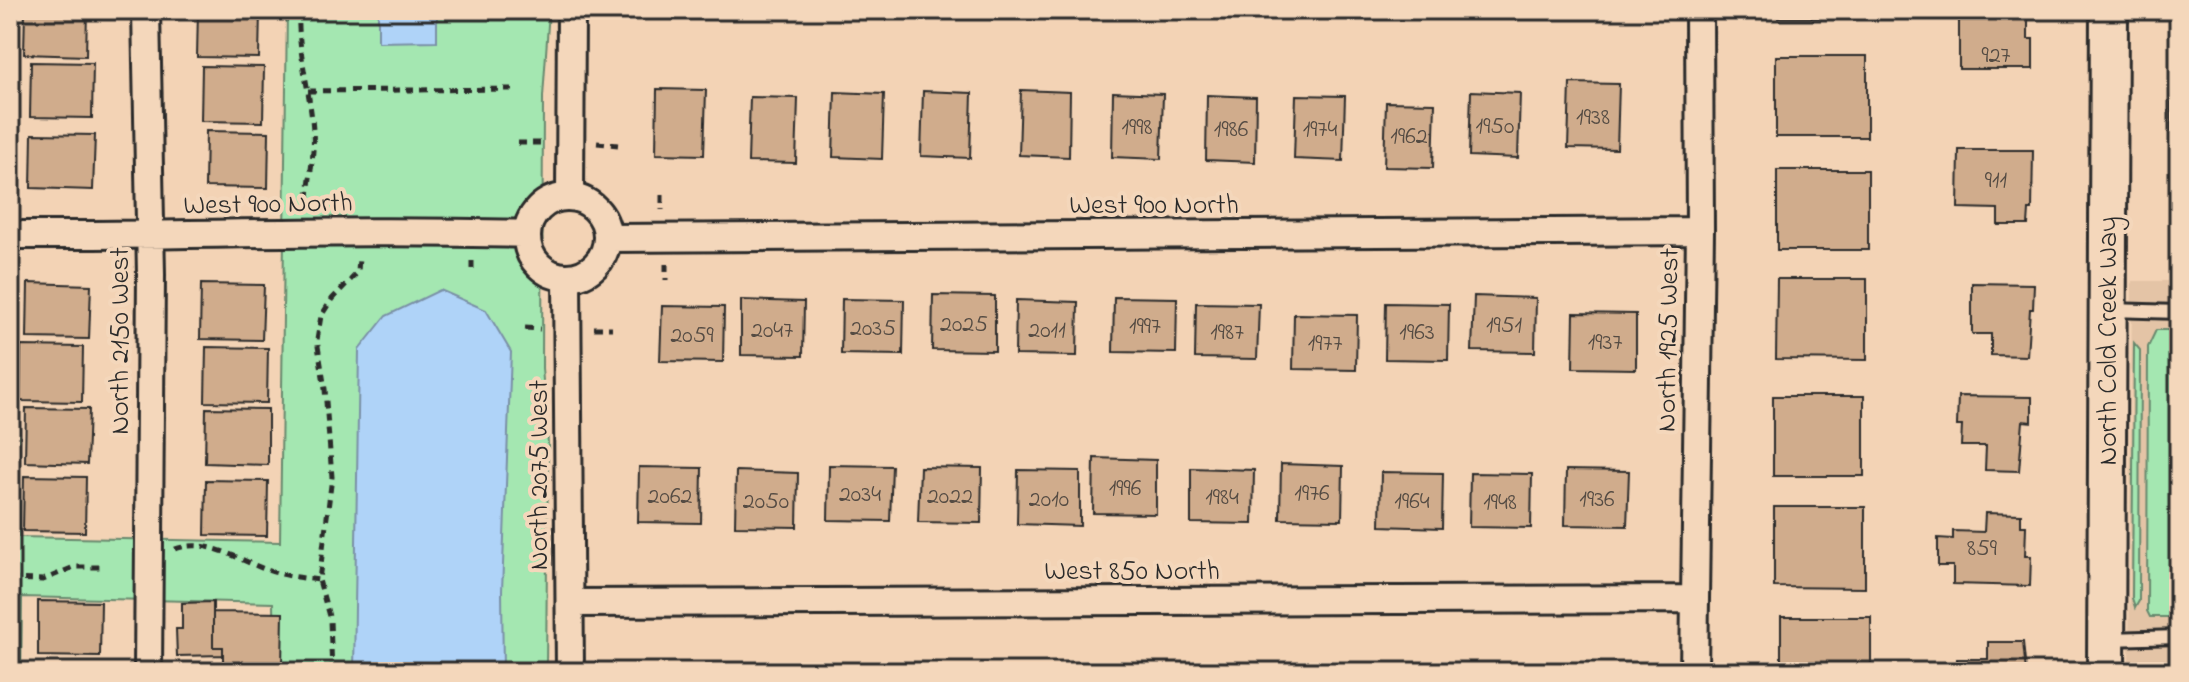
<svg xmlns="http://www.w3.org/2000/svg" width="2189" height="682" font-family="'Indie Flower',sans-serif">
<style>
.built{fill:#e4c4a6}
.green{fill:#a4e7b1;stroke:#68896e;stroke-width:2}
.water{fill:#afd3f8;stroke:#7a90a6;stroke-width:2}
.building{fill:#d0ac8c;stroke:#2b2b2b;stroke-width:2}
.lines{fill:none;stroke-linecap:round;stroke-linejoin:round}
.lane-casing{stroke:#2b2b2b;stroke-width:18}
.street-casing{stroke:#2b2b2b;stroke-width:32}
.secondary-casing{stroke:#2b2b2b;stroke-width:42}
.path{stroke:#2b2b2b;stroke-width:5;stroke-dasharray:8 6;stroke-linecap:butt}
.lane{stroke:#f4d7bb;stroke-width:12}
.street{stroke:#f4d7bb;stroke-width:26}
.secondary{stroke:#f4d7bb;stroke-width:36}
.labels{text-anchor:middle;stroke-width:8;stroke-linejoin:round;paint-order:stroke}
.number-label{font-size:24px;fill:#544b43}
.street-label{font-size:28px;fill:#2b2b2b;stroke:#f4d7bb}
</style>
<rect width="100%" height="100%" fill="#f3d3b5"/>
<filter id="ink" filterUnits="userSpaceOnUse"><feTurbulence type="fractalNoise" baseFrequency=".0125" numOctaves="2"/><feDisplacementMap in="SourceGraphic" scale="16" xChannelSelector="R" yChannelSelector="G"/><feConvolveMatrix kernelMatrix="1 2 1 2 8 2 1 2 1" color-interpolation-filters="sRGB"/></filter>
<g filter="url(#ink)">
<path class="built" d="M2132 281H2179V672H2129Z"/>
<path class="green" d="M10 10H16L19 537 280 542 287 10H549L543 97 542 368 548 443 546 672H274L273 603 22 597 21 672H10Z
M2156 330H2179V347L2175 345 2172 579 2179 584V617H2150L2147 611 2148 347Z
M2134 343 2140 350 2139 601 2135 608 2132 599Z"/>
<path class="water" d="M378 10H437V41L378 42Z
M440 290 486 310 511 352 502 591 503 672H354L359 350 386 316Z"/>
<path class="building" d="M25 10H87L86 56 24 54Z
M198 10H260L259 58 197 57Z
M1778 10H1869V18H1778Z
M1990 10 2028 11V39H2033V69H1959V13H1990Z
M1776 56H1867V137H1776Z
M31 62 93 63 92 118 30 117Z
M202 66 264 67 263 122 201 121Z
M1570 83 1619 84 1617 149 1568 148Z
M657 89 706 90 704 155 656 154Z
M1021 90 1070 92 1069 157 1019 155Z
M923 91 972 93 970 158 921 156Z
M1471 91 1520 93 1518 158 1469 156Z
M835 92 884 94 882 159 833 157Z
M1113 92 1163 94 1161 159 1112 157Z
M1207 95 1256 97 1255 162 1206 160Z
M1296 95 1345 96 1343 161 1294 159Z
M2171 95H2179V176H2171Z
M750 97 798 98 796 163 748 162Z
M1386 102 1435 103 1433 168 1384 167Z
M206 131 269 132 268 188 205 187Z
M32 134 95 135 93 190 31 188Z
M1959 150H2033L2032 210H2029L2028 225H1998V209L1958 208Z
M1777 170H1868V250H1777Z
M1777 279H1867V360L1776 359Z
M28 283 91 285 89 339 27 338Z
M1972 283 2034 284 2033 309H2030L2027 356 1991 355V334H1972Z
M201 284 264 285 262 340 200 339Z
M933 295 995 296V351L932 350Z
M1474 296 1536 298 1535 352 1472 351Z
M1114 297 1177 298 1176 353 1113 352Z
M842 299 904 300 903 355 841 354Z
M741 300 804 302 803 356 741 355Z
M1016 300 1078 302 1077 356 1015 355Z
M1196 303 1259 304 1257 359 1195 358Z
M1386 303 1449 304 1448 360 1385 359Z
M662 306 724 307 723 362 660 361Z
M1574 313 1636 314V369L1573 368Z
M1294 314 1357 315 1356 370 1293 369Z
M21 346 83 347 82 402 20 401Z
M206 347 268 348 267 403 205 402Z
M1773 396H1864V476H1773Z
M1958 396 2032 397V422L2023 421 2019 471 1985 470 1986 446H1961L1962 426H1957Z
M26 408 89 409 87 464 25 462Z
M206 408 268 409V465L205 463Z
M1094 458 1156 460V514L1093 513Z
M1281 464 1343 466 1342 520 1280 519Z
M829 465 892 466 890 521 828 520Z
M639 467 702 468 701 523 638 522Z
M920 467 982 468 981 523 918 522Z
M1191 468 1254 470 1253 524 1191 523Z
M1018 470 1080 471V526L1017 524Z
M1566 470 1629 471 1627 526 1565 525Z
M736 471 798 473 797 527 735 526Z
M1381 472 1443 473 1442 528 1380 526Z
M1470 473 1532 474 1531 528 1469 527Z
M24 476 86 477 85 532 23 531Z
M206 480 268 481 267 536 205 535Z
M1774 507H1865V588L1774 587Z
M1985 513 2021 514V526H2026L2025 556H2031L2030 586 1953 584V566H1938V538L1953 539V531L1984 532Z
M38 601 101 602 100 657 38 656Z
M213 602V647H223V655L177 656 176 629H182V603Z
M213 612 283 613 282 666H223V647H213Z
M1781 617H1871V672H1781Z
M1988 642H2023L2026 672H1942V668H1957V659H1988Z"/>
<g class="lines">
<defs>
<path id="lane" d="M2110 310 2179 312
M2109 639 2179 637"/>
<path id="street" d="M146 10 151 275 148 672
M570 197 571 10
M527 237a40 40 0 1 1 80 0a40 40 0 1 1-80 0Z
M10 235C182 236 355 229 527 234
M608 238 1700 231
M567 277 570 672
M570 603 1693 599
M1694 672 1700 231 1699 10"/>
<path id="secondary" d="M2106 672 2109 10"/>
</defs>
<use href="#lane" class="lane-casing"/>
<use href="#street" class="street-casing"/>
<use href="#secondary" class="secondary-casing"/>
<path class="path" d="M299 10C297 51 310 89 313 130 315 153 309 176 308 200
M10 53V10
M308 91 516 89
M518 143H540
M597 143 618 145
M662 195V210
M472 261V274
M666 264V280
M525 328 540 329
M594 328H612
M10 507V666
M175 549C209 537 239 561 270 571 286 576 303 578 319 580
M10 579 43 580 74 567H102
M332 672 330 620 319 580 332 477 325 389 317 340 321 316 332 299 358 272 359 258"/>
<use href="#lane" class="lane"/>
<use href="#street" class="street"/>
<use href="#secondary" class="secondary"/>
</g>
</g>
<g class="labels">
<g class="number-label">
<text x="1996" y="62">927</text>
<text x="1593" y="124">1938</text>
<text x="1495" y="133">1950</text>
<text x="1137" y="134">1998</text>
<text x="1231" y="136">1986</text>
<text x="1320" y="136">1974</text>
<text x="1409" y="143">1962</text>
<text x="1996" y="187">911</text>
<text x="964" y="331">2025</text>
<text x="1504" y="332">1951</text>
<text x="1145" y="333">1997</text>
<text x="873" y="335">2035</text>
<text x="772" y="337">2047</text>
<text x="1047" y="337">2011</text>
<text x="1227" y="339">1987</text>
<text x="1417" y="339">1963</text>
<text x="692" y="342">2059</text>
<text x="1605" y="349">1937</text>
<text x="1325" y="350">1977</text>
<text x="1125" y="495">1996</text>
<text x="1312" y="500">1976</text>
<text x="860" y="501">2034</text>
<text x="670" y="503">2062</text>
<text x="950" y="503">2022</text>
<text x="1222" y="504">1984</text>
<text x="1049" y="506">2010</text>
<text x="1597" y="506">1936</text>
<text x="766" y="508">2050</text>
<text x="1412" y="508">1964</text>
<text x="1500" y="509">1948</text>
<text x="1982" y="555">859</text>
</g>
<g class="street-label">
<text transform="translate(268 202) rotate(-1)" y="10">West 900 North</text>
<text x="1154" y="213">West 900 North</text>
<text transform="translate(1666 340) rotate(-89)" y="10">North 1925 West</text>
<text transform="translate(118 341) rotate(-90)" y="10">North 2150 West</text>
<text transform="translate(2106 341) rotate(-90)" y="10">North Cold Creek Way</text>
<text transform="translate(537 475) rotate(-90)" y="10">North 2075 West</text>
<text x="1132" y="579">West 850 North</text>
</g>
</g>
<rect width="2189" height="682" fill="none" stroke="#f4d7bb" stroke-width="40"/>
<rect x="20" y="20" width="2149" height="642" fill="none" stroke="#2b2b2b" stroke-width="3" filter="url(#ink)"/>
</svg>
